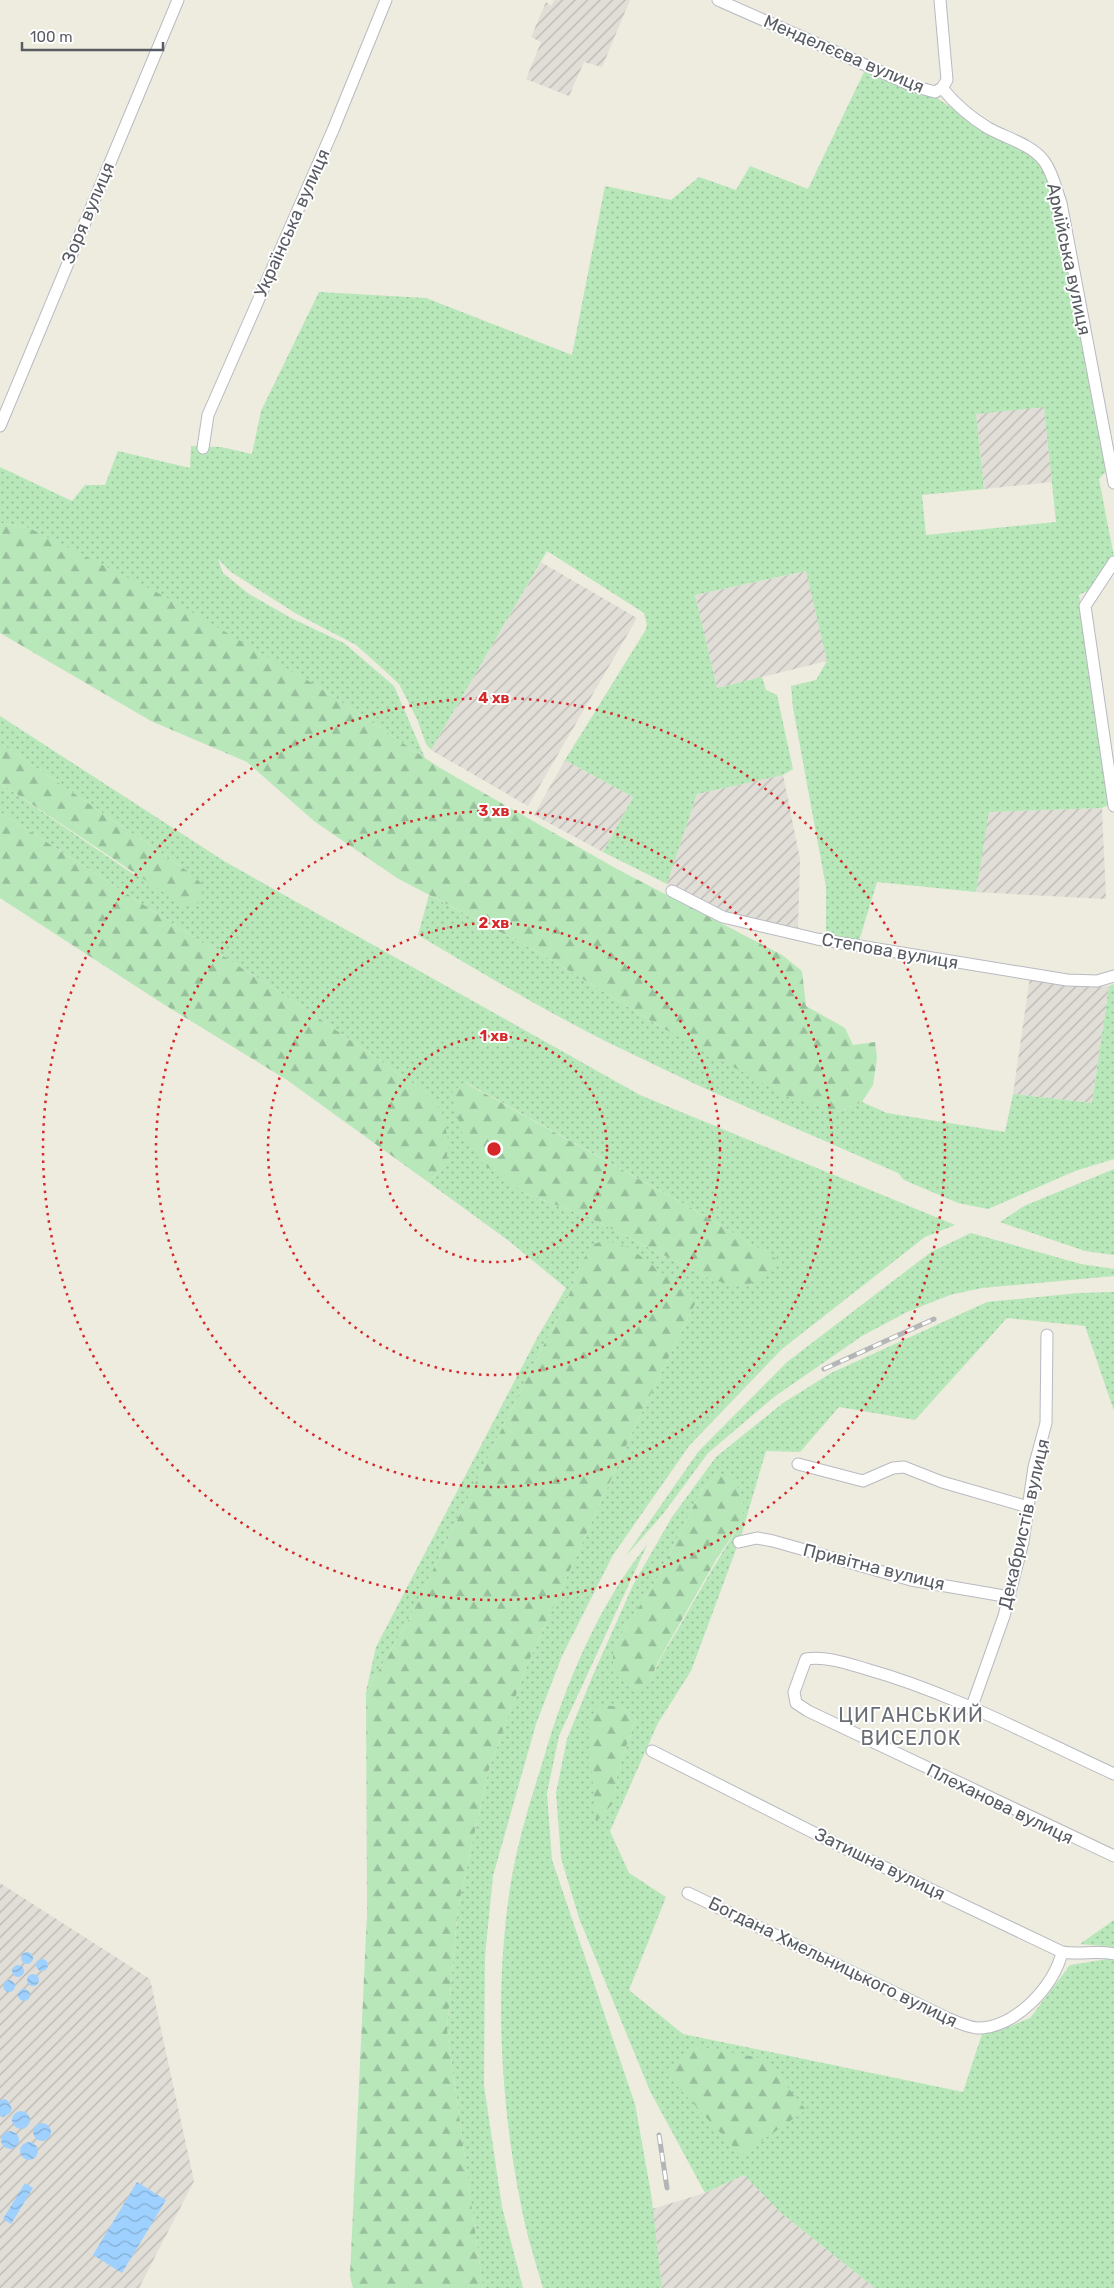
<svg xmlns="http://www.w3.org/2000/svg" width="1114" height="2288" font-family="Rubik,sans-serif">
<style>
.industrial{fill:url(#industrial-furrows)}
.grass{fill:url(#grass-dots);fill-rule:evenodd}
.forest{fill:url(#forest-firs)}
.water{fill:url(#water-waves)}
.lines{fill:none;stroke-linecap:round;stroke-linejoin:round}
.street-casing{stroke:#b8bac1;stroke-width:13}
.street{stroke:#fff;stroke-width:11}
.rail-casing{stroke:#b4b5b6;stroke-width:5}
.rail{stroke:#fff;stroke-width:3;stroke-dasharray:9;stroke-linecap:butt}
.ring{fill:none;stroke:#d62828;stroke-width:2.5;stroke-dasharray:2.5 5}
.labels{text-anchor:middle;stroke-width:4;stroke-linejoin:round;paint-order:stroke}
.street-label{font-size:18px;fill:#585c63;stroke:#fff}
.quarter-label{font-size:20px;letter-spacing:1px;fill:#696e75;stroke:#fff}
.centre{fill:#d62828;stroke:#fff;stroke-width:2.5}
.ring-label{font-size:15px;text-anchor:middle;font-weight:bold;fill:#d62828;stroke:#fff;stroke-width:4;stroke-linejoin:round;paint-order:stroke}
</style>
<defs>
<pattern id="industrial-furrows" width="10" height="10" patternUnits="userSpaceOnUse" patternTransform="scale(1.25)"><rect width="10" height="10" fill="#e1ded7"/><path d="M-1 1l2-2M0 10L10 0M9 11l2-2" fill="none" stroke="#b9b7b2"/></pattern>
<pattern id="grass-dots" width="8" height="8" patternUnits="userSpaceOnUse" patternTransform="scale(1.25)"><rect width="8" height="8" fill="#b8e8ba"/><path d="M2 2h.1M6 6h.1" fill="none" stroke="#98bf9b" stroke-width="1.8" stroke-linecap="round"/></pattern>
<pattern id="forest-firs" width="22" height="20" patternUnits="userSpaceOnUse" patternTransform="scale(1.25)"><rect width="22" height="20" fill="#b8e8ba"/><path d="M5 1l3.5 6h-7zM16 11l3.5 6h-7z" fill="#98bf9b"/></pattern>
<pattern id="water-waves" width="16" height="10" patternUnits="userSpaceOnUse" patternTransform="scale(1.25)"><rect width="16" height="10" fill="#9ed1ff"/><path d="M0 5q4-4 8 0t8 0" fill="none" stroke="#84add2"/></pattern>
</defs>
<rect width="100%" height="100%" fill="#eeebdf"/>
<path class="industrial" d="M554 0H630L602 67 584 62 569 96 526 79 541 42 531 37 546 2 551 6Z
M1044 406 1052 482 984 489 976 413Z
M541 562 637 618 528 806 431 750Z
M807 571 827 661 717 688 695 595Z
M565 760 633 797 603 852 534 815Z
M783 775 800 859 798 929 724 915 667 884 697 794Z
M1102 808 1106 899 976 892 988 812Z
M1030 977 1067 985 1093 987 1109 986 1092 1103 1013 1094Z
M0 1883 150 1979 194 2181 139 2288H0Z
M744 2175 780 2212 875 2288H662L652 2209 705 2193Z"/>
<path class="grass" d="M865 70 937 98 976 124 1036 158 1050 179 1063 227 1110 467 1099 479 1114 557 1089 590 1079 595 1111 804 1102 808 989 812 976 892 877 882 859 941 831 939 826 934V887L793 708 791 686 816 680 827 661 806 571 695 595 717 688 762 677 766 690 777 695 793 769 783 775 697 794 667 884 603 852 633 797 565 760 645 631 647 625 644 613 547 551 431 750 426 744 417 719 399 684 384 670 356 645 295 613 231 572 218 559 223 573 249 594 291 618 344 643 394 686 425 758 319 687 29 528 0 523V467L72 501 85 485H105L118 451 190 468 191 446 221 447 252 454 261 411 319 292 426 298 572 355 605 186 671 200 699 177 736 190 750 166 808 189ZM1044 407 1056 522 926 535 922 495 984 489 976 414Z
M0 716 224 861 640 1095 955 1225 925 1237 782 1349 689 1446 613 1555 562 1656 536 1724 493 1876 485 1956 484 2085 502 2207 523 2288H483L447 2029 458 1907 489 1769 527 1665 637 1422 697 1300 581 1263 565 1305 531 1369 410 1617 366 1692 376 1647 537 1338 566 1288 509 1241 428 1182 445 1166 425 1092 310 1012 0 812V783L133 874 189 872 0 743ZM465 1082 709 1218 782 1263 713 1280 586 1216 524 1193Z
M429 895 540 953 661 1027 839 1112 862 1102 887 1113 1005 1132 1013 1094 1092 1103 1109 986 1114 984V1159L1075 1171 988 1209 958 1203 904 1180 898 1173C807 1133 715 1095 626 1051 554 1017 486 975 418 935Z
M1114 1169V1255L1085 1251 1000 1222 1024 1206Z
M971 1233 1081 1264 1114 1269V1276L982 1288 950 1295 907 1312 862 1336 774 1397 708 1453 663 1514 625 1557 698 1452 787 1362 931 1252Z
M1114 1292V1411L1085 1326 1007 1318 915 1420 839 1407 800 1452 766 1451 741 1536 691 1671 658 1723 610 1831 629 1873 666 1897 629 1990 683 2034 963 2092 982 2034 999 2031 1030 2018 1070 1965 1114 1958V2288H875L780 2212 744 2175 705 2193 650 2091 579 1918 561 1858 556 1793 567 1739 593 1675 633 1585 672 1517 716 1457 783 1403 831 1373 987 1302 1079 1293ZM717 1475 743 1520C721 1553 702 1587 682 1622 671 1642 658 1660 650 1682L613 1647 657 1579 702 1489ZM622 1707 636 1718 617 1773 614 1802Z
M647 1545 559 1736 547 1793 552 1860 635 2104 651 2193 662 2288H543C535 2260 526 2233 521 2205 500 2102 494 1987 511 1882 518 1839 532 1796 545 1754 565 1685 601 1600 647 1545Z
M1114 1920V1947L1080 1944Z"/>
<path class="forest" d="M0 523 29 528 166 597 319 687 440 768 617 869 782 955 802 971 806 1006 845 1028 853 1045 875 1042 877 1058 873 1085 862 1102 839 1112 784 1095 661 1027 540 953 397 878 314 821 247 762 151 721 0 633Z
M0 743 189 872 202 884V900L193 907 181 904 0 783Z
M0 812 310 1012 425 1092 442 1112 449 1144 445 1166 428 1182 287 1080 160 1002 0 898Z
M464 1082 709 1218 783 1263 745 1287 713 1280 586 1216 524 1193 483 1164 463 1136 451 1094Z
M606 1240 630 1248 697 1300 637 1422 527 1665 489 1769 458 1907 447 2029 483 2288H353L350 2276 367 1914 366 1692 410 1617 531 1369 565 1305 581 1263 594 1244Z
M717 1475 732 1477 743 1497V1520L717 1558 668 1644 657 1664 650 1682 639 1694 613 1673V1647L657 1579 702 1489Z
M598 1705 622 1707 636 1718 617 1773 614 1802 596 1822 588 1724Z
M692 2045 765 2059 806 2110 741 2155 666 2074Z"/>
<path class="water" d="M21 1958a6 6 0 1 1 12 0a6 6 0 1 1-12 0Z
M36 1965a6 6 0 1 1 12 0a6 6 0 1 1-12 0Z
M12 1971a6 6 0 1 1 12 0a6 6 0 1 1-12 0Z
M27 1980a6 6 0 1 1 12 0a6 6 0 1 1-12 0Z
M3 1986a6 6 0 1 1 12 0a6 6 0 1 1-12 0Z
M18 1995a6 6 0 1 1 12 0a6 6 0 1 1-12 0Z
M5 2099 8 2101 12 2109 10 2113 3 2117 0 2116V2100Z
M12 2120a9 9 0 1 1 18 0a9 9 0 1 1-18 0Z
M33 2132a9 9 0 1 1 18 0a9 9 0 1 1-18 0Z
M1 2140a9 9 0 1 1 18 0a9 9 0 1 1-18 0Z
M20 2151a9 9 0 1 1 18 0a9 9 0 1 1-18 0Z
M137 2182 166 2200 122 2273 93 2255Z
M25 2183 33 2188 11 2224 3 2219Z"/>
<g class="lines">
<defs>
<path id="street" d="M718 0 913 86 935 92 942 88 947 80 940 0
M942 88C955 104 970 117 988 128 1006 138 1031 144 1044 161 1053 173 1056 189 1061 203L1114 483
M0 426 178 0
M203 448 208 415 333 130 386 0
M1114 562 1085 606 1114 806
M672 891 723 917 817 939 1067 980 1097 981 1114 976
M798 1464 863 1481 893 1468 904 1467 942 1482 1028 1507
M739 1542 757 1538 773 1541 911 1580 1010 1597
M971 1709 1004 1616 1023 1542 1034 1467 1046 1423 1047 1335
M652 1751 846 1849 1062 1952C1080 1955 1097 1950 1114 1954
M1114 1774C1033 1737 952 1693 866 1669 846 1663 826 1656 806 1659L794 1692 796 1703 808 1711 1114 1856
M688 1893 947 2018C957 2022 967 2027 977 2028 1014 2029 1055 1986 1062 1952"/>
</defs>
<use href="#street" class="street-casing"/>
<use href="#street" class="street"/>
<defs>
<path id="rail" d="M824 1369 934 1319
M659 2135 667 2188"/>
</defs>
<use href="#rail" class="rail-casing"/>
<use href="#rail" class="rail"/>
</g>
<g class="ring">
<circle cx="494" cy="1149" r="113"/>
<circle cx="494" cy="1149" r="226"/>
<circle cx="494" cy="1149" r="338"/>
<circle cx="494" cy="1149" r="451"/>
</g>
<g class="labels">
<g class="street-label">
<text transform="translate(844 54) rotate(23)" y="6">Менделєєва вулиця</text>
<text transform="translate(88 213) rotate(-67)" y="6">Зоря вулиця</text>
<text transform="translate(292 223) rotate(-66)" y="6">Українська вулиця</text>
<text transform="translate(1069 259) rotate(78)" y="6">Армійська вулиця</text>
<text transform="translate(890 951) rotate(10)" y="6">Степова вулиця</text>
<text transform="translate(1024 1524) rotate(-77)" y="6">Декабристів вулиця</text>
<text transform="translate(874 1567) rotate(14)" y="6">Привітна вулиця</text>
<text transform="translate(1000 1804) rotate(26)" y="6">Плеханова вулиця</text>
<text transform="translate(880 1864) rotate(26)" y="6">Затишна вулиця</text>
<text transform="translate(833 1962) rotate(26)" y="6">Богдана Хмельницького вулиця</text>
</g>
<g class="quarter-label">
<text x="911" y="1722">ЦИГАНСЬКИЙ<tspan x="911" dy="23">ВИСЕЛОК</tspan></text>
</g>
</g>
<circle cx="494" cy="1149" r="8" class="centre"/>
<g class="ring-label">
<text x="494" y="703">4 хв</text>
<text x="494" y="816">3 хв</text>
<text x="494" y="928">2 хв</text>
<text x="494" y="1041">1 хв</text>
</g>
<path d="M22 42v8h141v-8" fill="none" stroke="#585c63" stroke-width="2.5"/>
<text x="30" y="42" font-size="15" fill="#585c63" stroke="#ffffff" stroke-width="4" paint-order="stroke">100 m</text>
</svg>
